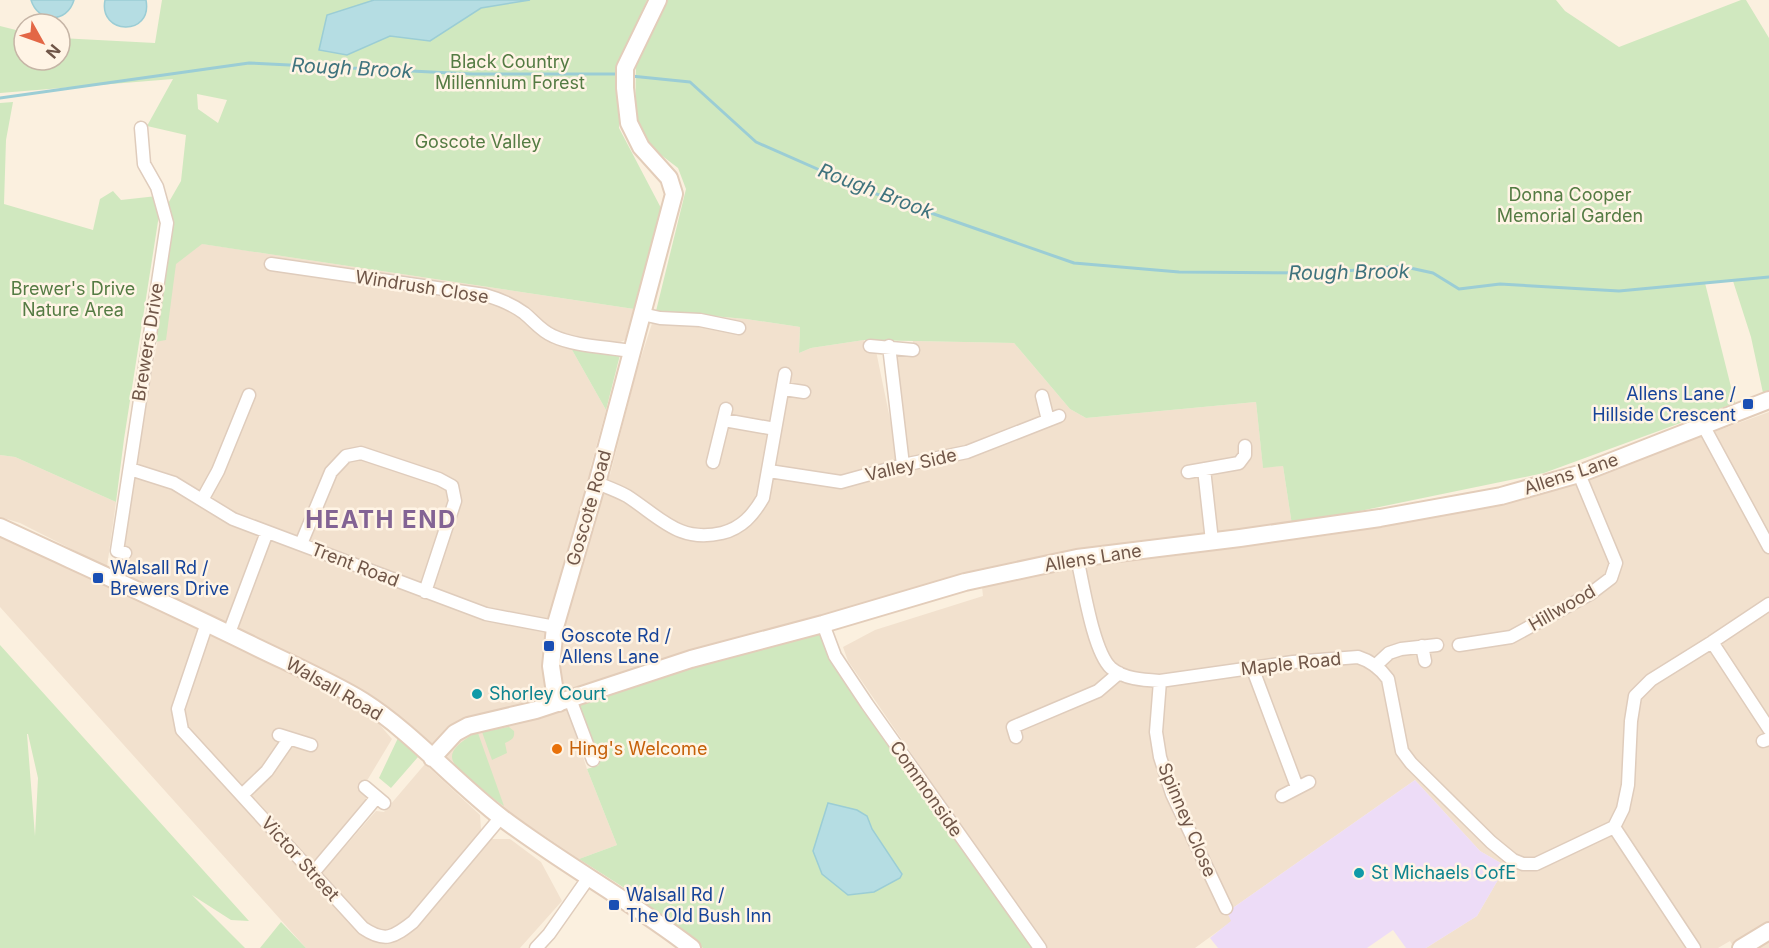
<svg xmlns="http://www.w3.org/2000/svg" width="1769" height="948" font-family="Inter,sans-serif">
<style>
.residential{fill:#f2e1ce}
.education{fill:#eddcf7}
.green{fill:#d0e8bf;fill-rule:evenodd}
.water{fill:#b5dde3;stroke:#9bcdd5;stroke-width:1.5}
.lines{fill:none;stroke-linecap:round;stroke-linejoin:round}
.stream{stroke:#9bcdd5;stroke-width:3}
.street-casing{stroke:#dfccbc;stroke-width:15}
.secondary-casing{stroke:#e3cdba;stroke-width:20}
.street{stroke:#fff;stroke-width:12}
.secondary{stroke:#fff;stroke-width:16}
.transit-dot{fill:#1a4fb4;stroke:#fff4e5;stroke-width:2}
.culture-dot{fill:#0f9aa8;stroke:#fff4e5;stroke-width:2}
.food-dot{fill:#e8710a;stroke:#fff4e5;stroke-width:2}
.labels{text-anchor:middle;stroke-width:5;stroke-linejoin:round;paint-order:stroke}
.park-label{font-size:18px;fill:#547b43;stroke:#fff4e5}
.street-label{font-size:18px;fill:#705648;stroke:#fff4e5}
.transit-label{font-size:18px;fill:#164399;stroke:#fff4e5;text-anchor:start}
.culture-label{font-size:18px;fill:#0d838f;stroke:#fff4e5;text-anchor:start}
.food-label{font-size:18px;fill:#c56008;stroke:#fff4e5;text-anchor:start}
.water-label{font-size:20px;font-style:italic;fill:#3f737d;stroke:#fff4e5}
.district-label{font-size:24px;font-weight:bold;letter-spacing:1.5px;fill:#836394;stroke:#fff4e5}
</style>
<rect width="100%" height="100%" fill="#fbf0df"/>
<path class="residential" d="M176 240 634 309 625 340 616 344 554 331 552 344 571 348 606 410 590 469 610 475 636 373 656 311 746 319 800 327 799 353 811 348 864 340 867 349 876 351 897 453 908 452 894 354 912 353 913 341 1014 343 1070 409 1086 418 1256 402 1263 467 1283 466 1292 525 1125 543 962 573 839 615 563 695 587 769 617 845 579 859 509 812 410 724 365 698 115 574Z
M1769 412V948H1734L1730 941 1718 948H1426L1477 916 1506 866 1480 851 1415 780 1227 912 1232 921 1195 948H1045L848 661 843 647 875 630 983 596 982 587 1120 559 1329 535 1534 497Z
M0 455 15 457 116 502 107 567 20 523 0 517Z
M0 533 361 703 392 739 365 784 367 800 324 849 335 858 376 811 384 812 425 764 480 815 481 829 493 839H510L541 862 562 901 520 948H306L0 607Z"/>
<path class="education" d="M1415 780 1480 851 1506 866 1477 916 1426 948H1406L1393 930 1367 948H1218L1210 938 1231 921 1227 912Z"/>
<path class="green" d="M162 0H647L619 63V128L661 208 634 309 202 244 176 264 166 340 155 342 169 223 166 207 181 181 186 135 147 126 173 79 0 93V26L24 32V60H60V38L155 43ZM197 94 227 100 218 123 198 109Z
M666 0H1556L1565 11 1619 47 1741 0H1746L1769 38V391L1763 393 1751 337 1733 281 1705 283 1735 403 1544 473 1292 525 1283 466 1263 468 1256 402 1086 418 1070 409 1014 343 864 340 811 348 799 353 800 327 746 319 656 311 686 189 678 168 652 148 635 119 636 64Z
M13 102 6 140 4 204 93 230 100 199 113 191 121 200 157 196 159 215 124 439 116 502 15 457 0 455V103Z
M571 348 620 355 606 410Z
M823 624 830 652 1037 948H703L626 889 579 859 617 845 587 769 599 765 576 703Z
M0 645 249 921 231 920 192 895 245 948H0ZM28 734 38 778 35 836 27 734Z
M509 727 514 731C515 739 511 740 505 743L507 753 492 760 482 732Z
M475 733H478L504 806C494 800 484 790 474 783 447 761 442 753 475 733Z
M398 738 418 757 391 788 379 778Z
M281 922 306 948H260Z"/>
<path class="water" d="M31 0H74C67 24 38 23 31 0Z
M105 0H146C153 37 98 35 105 0Z
M374 0H530L481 8 430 41 390 36 347 55 319 50 327 15Z
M828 803 857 810 867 816 872 829 902 874 900 878 874 892 848 895 822 874 813 851Z"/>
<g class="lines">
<path class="stream" d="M631 76 690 82 756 142 865 190 1074 263 1179 272 1323 273 1401 266 1433 273 1459 289 1500 284 1619 291 1769 277
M0 98 249 63 472 74H618"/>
<defs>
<path id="street" d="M271 264 485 295C499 299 512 304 524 313 534 321 541 331 553 336 574 346 608 347 631 351
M642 314 660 318 700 320 739 328
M870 346 913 350
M889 346 903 465
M784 389 804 392
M1042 396 1048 420
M724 420 775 429
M1703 425 1769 547
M713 462 726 409
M130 469 174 483 233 519 486 614 555 627
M1204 469 1212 541
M769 471 841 482 903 465 967 452 1059 416
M1188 472 1239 463 1245 455V446
M597 483C607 487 618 491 627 496 661 518 679 543 722 533 742 528 753 515 763 498L785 374
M202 500 218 471 249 395
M301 544 331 472 346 456 361 453 439 479 452 486 455 501 425 592
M125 553 117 551 167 223 157 187 144 164 141 128
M1077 558C1083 583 1093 652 1111 668 1124 679 1143 680 1160 681L1293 662 1358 657C1371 661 1380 668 1388 679L1402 751 1411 763 1491 842 1513 860 1523 864H1536L1614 827
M207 623 178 709 182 730 363 928C385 943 394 937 413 922L501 817
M823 624 835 656 867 704 1040 948
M229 633 267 532
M1712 642 1769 729
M1459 645 1511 637 1590 594 1611 578 1616 563 1579 474
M1422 646 1425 661
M1375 666 1389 653 1401 649 1437 645
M1252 667 1297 787
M1160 681 1156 732 1160 757 1172 794 1226 908
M570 699 593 760
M279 735 311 745
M1016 737 1013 727 1098 691 1119 673
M1763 741 1769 739
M365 787 384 803
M242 795 267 771 289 739
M1282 796 1309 782
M1614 827 1623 809 1628 785 1631 721 1635 696 1651 680 1712 642 1769 604
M1614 827 1694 948
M313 873 377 797
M536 948 549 934 589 877"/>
<path id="secondary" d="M0 527C86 567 173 606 258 648 293 665 330 681 363 701 412 732 455 782 502 818 563 864 631 901 692 948
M559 703 554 686 551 666 555 627 597 483 674 194 669 178 641 147 629 123 625 88V68L658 0
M432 758 455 733 468 726 536 710 691 659 823 624 965 582 1077 558 1240 538 1380 518 1501 496 1579 474 1769 400
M1741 948 1769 931"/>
</defs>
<use href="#street" class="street-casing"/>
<use href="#secondary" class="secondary-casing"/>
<use href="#street" class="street"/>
<use href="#secondary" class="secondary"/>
</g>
<g class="transit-dot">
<rect x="1742" y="398" width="12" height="12" rx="3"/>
<rect x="92" y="572" width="12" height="12" rx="3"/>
<rect x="543" y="640" width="12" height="12" rx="3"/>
<rect x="608" y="899" width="12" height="12" rx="3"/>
</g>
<g class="culture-dot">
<circle cx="477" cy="694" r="6"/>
<circle cx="1359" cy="873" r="6"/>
</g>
<circle class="food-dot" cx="557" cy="749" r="6"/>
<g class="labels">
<g class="park-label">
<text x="510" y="68">Black Country<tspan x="510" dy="21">Millennium Forest</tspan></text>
<text x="478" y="148">Goscote Valley</text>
<text x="1570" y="201">Donna Cooper<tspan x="1570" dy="21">Memorial Garden</tspan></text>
<text x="73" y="295">Brewer's Drive<tspan x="73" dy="21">Nature Area</tspan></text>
</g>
<g class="street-label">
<text transform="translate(422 287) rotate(9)" y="6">Windrush Close</text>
<text transform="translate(148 342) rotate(-81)" y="6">Brewers Drive</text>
<text transform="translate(911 465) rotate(-13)" y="6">Valley Side</text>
<text transform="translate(1571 474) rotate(-18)" y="6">Allens Lane</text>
<text transform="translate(589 508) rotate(-74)" y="6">Goscote Road</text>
<text transform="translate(1093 558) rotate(-9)" y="6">Allens Lane</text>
<text transform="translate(355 565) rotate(21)" y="6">Trent Road</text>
<text transform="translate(1562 608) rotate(-30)" y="6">Hillwood</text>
<text transform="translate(1291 664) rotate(-6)" y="6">Maple Road</text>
<text transform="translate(334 689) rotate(30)" y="6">Walsall Road</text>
<text transform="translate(926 789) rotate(55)" y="6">Commonside</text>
<text transform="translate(1187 820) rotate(67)" y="6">Spinney Close</text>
<text transform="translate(300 859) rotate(48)" y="6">Victor Street</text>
</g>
<g class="transit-label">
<text x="1736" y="400" text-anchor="end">Allens Lane /<tspan x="1736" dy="21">Hillside Crescent</tspan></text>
<text x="110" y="574">Walsall Rd /<tspan x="110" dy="21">Brewers Drive</tspan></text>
<text x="561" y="642">Goscote Rd /<tspan x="561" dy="21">Allens Lane</tspan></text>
<text x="626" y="901">Walsall Rd /<tspan x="626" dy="21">The Old Bush Inn</tspan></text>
</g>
<g class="culture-label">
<text x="489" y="700">Shorley Court</text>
<text x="1371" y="879">St Michaels CofE</text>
</g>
<g class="food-label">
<text x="569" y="755">Hing's Welcome</text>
</g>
<g class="water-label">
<text transform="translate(352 68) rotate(3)" y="7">Rough Brook</text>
<text transform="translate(876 191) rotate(21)" y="7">Rough Brook</text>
<text transform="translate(1349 272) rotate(-1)" y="7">Rough Brook</text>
</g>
<g class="district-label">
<text x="381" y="528">HEATH END</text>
</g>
</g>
<g transform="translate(42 42) rotate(130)"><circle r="28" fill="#fff4e5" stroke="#c6b5a6" stroke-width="1.5"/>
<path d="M0-4.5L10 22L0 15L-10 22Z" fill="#e36746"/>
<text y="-9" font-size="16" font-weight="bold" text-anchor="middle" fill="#705648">N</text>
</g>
</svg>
